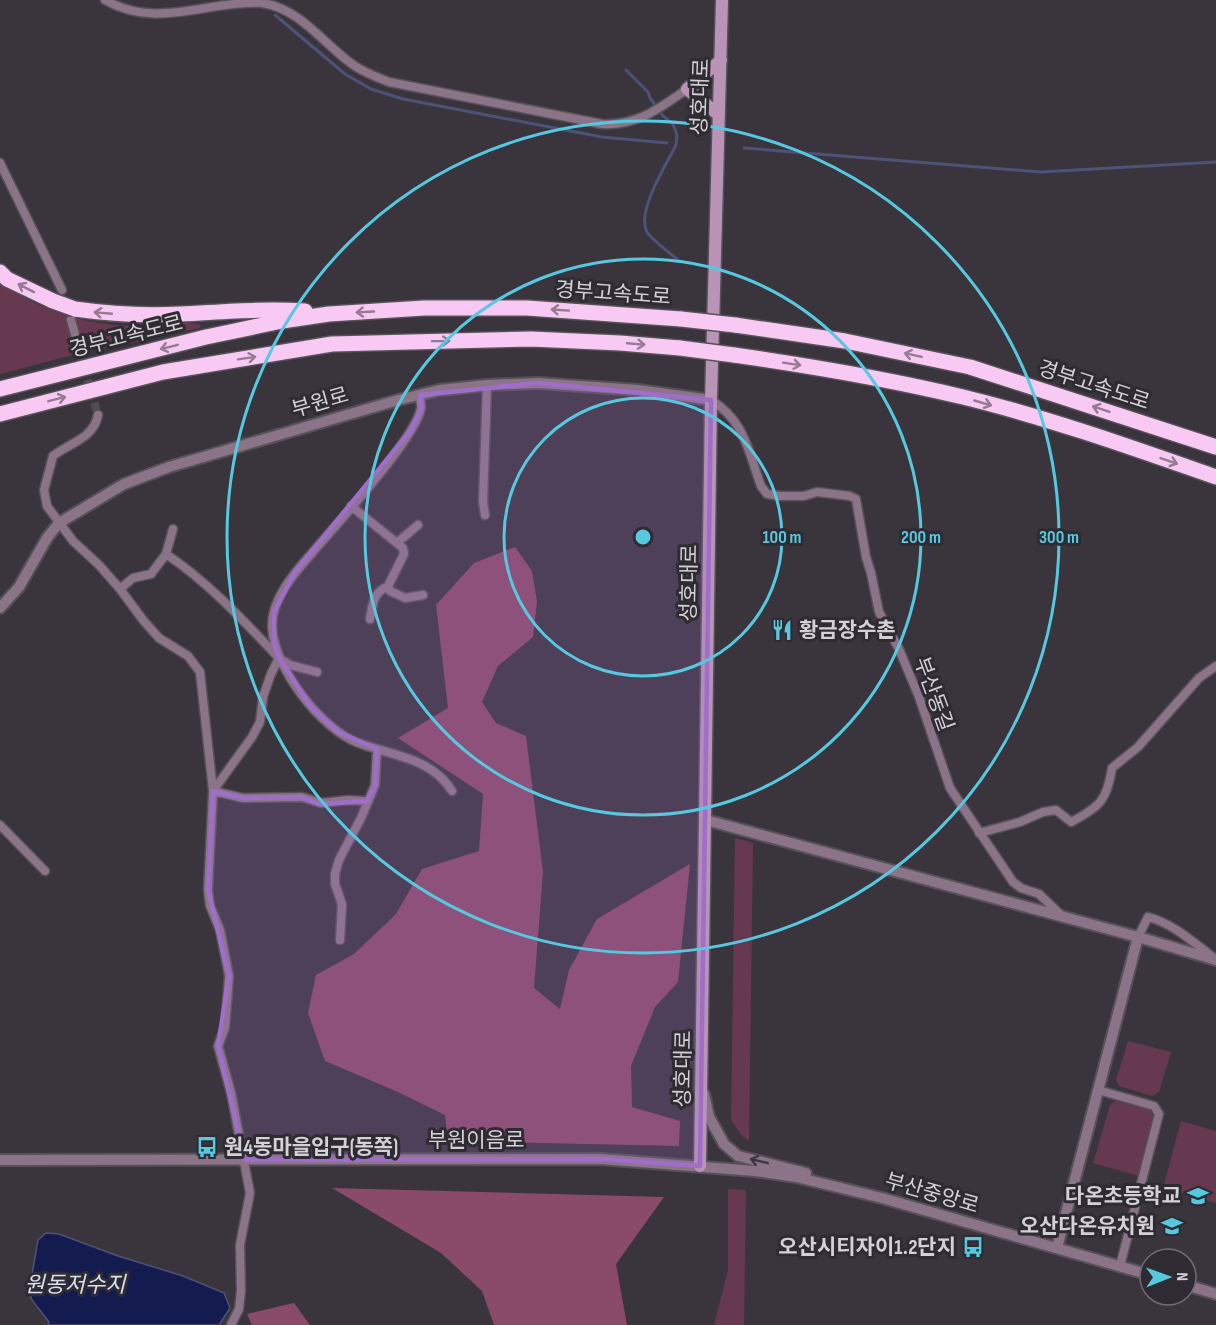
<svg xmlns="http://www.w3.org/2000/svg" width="1216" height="1325" font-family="'Sofia Sans Condensed','Noto Sans KR',sans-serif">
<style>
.green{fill:#673950}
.forest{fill:#8a4a6a}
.water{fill:#131b4f;stroke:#4d5278;stroke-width:1.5}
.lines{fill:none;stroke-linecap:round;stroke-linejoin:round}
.stream{stroke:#4d5278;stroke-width:3}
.minor-tunnel{stroke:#514c54;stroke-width:8;stroke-dasharray:8 4;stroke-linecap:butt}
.minor-casing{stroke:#565159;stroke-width:11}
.tertiary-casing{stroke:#565159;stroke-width:14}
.secondary-casing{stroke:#565159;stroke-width:15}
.motorway-casing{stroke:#565159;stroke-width:18}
.minor{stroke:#8b7388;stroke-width:8}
.tertiary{stroke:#8b7388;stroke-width:10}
.secondary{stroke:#ba94b6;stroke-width:12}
.motorway{stroke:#f8c9f3;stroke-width:15}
.motorway-bridge-casing{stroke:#565159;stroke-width:18;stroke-linecap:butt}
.motorway-bridge{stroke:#f8c9f3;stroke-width:15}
.oneway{stroke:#947a93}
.oneway2{stroke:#3d3640}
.marked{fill:#9f6ec8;fill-opacity:0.2;stroke:#9f6ec8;stroke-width:4.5;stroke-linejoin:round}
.ring{fill:none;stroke:#56c9e0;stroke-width:3}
.labels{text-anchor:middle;stroke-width:6;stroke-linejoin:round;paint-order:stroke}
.street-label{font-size:21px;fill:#d4d1d6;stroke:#2f2b33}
.poi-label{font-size:21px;font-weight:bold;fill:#d4d1d6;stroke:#2f2b33;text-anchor:end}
.water-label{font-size:22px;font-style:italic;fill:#d9dff1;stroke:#2f2b33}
.centre{fill:#56c9e0;stroke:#2f2b33;stroke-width:3}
.ring-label{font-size:18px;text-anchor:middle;font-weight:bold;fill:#56c9e0;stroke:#2f2b33;stroke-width:6;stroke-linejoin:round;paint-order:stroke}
</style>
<rect width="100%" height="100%" fill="#3a353d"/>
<path class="green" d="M0 281C41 313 93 327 145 326 162 326 184 320 201 325L200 328 84 352 0 374Z
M735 838 753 843 749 1141 741 1135 731 1120Z
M1128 1041 1171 1052 1159 1092 1152 1096 1119 1086 1116 1080Z
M1115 1101 1150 1110 1153 1115 1139 1176 1093 1163 1110 1105Z
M1181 1121 1216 1131V1203L1163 1188Z
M728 1189 746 1190 744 1325H714L728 1270Z"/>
<path class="forest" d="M515 547 532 571 537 602 533 637 498 666 482 702 496 723 526 736 543 872 534 988 560 1009 569 970 597 919 690 864 678 982 655 1007 631 1066 632 1107 680 1121 679 1146 448 1141 445 1115 398 1092 325 1061 308 1013 316 975 354 954 396 914 422 869 479 851 483 794 398 738 448 708 436 605 474 563Z
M332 1188 664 1197 616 1264 627 1325H494L482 1291 441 1253Z
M294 1303 310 1325H252L247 1314Z"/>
<path class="water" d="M46 1233 59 1234 118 1256 183 1276 224 1293 230 1308 219 1325H48L49 1322 32 1300 29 1292 38 1240Z"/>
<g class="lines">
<path class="stream" d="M275 15 345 74 371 89 403 99 602 137 667 143
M626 70 648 92 650 98 663 116 673 124 677 135 676 145C666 165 636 212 647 232 652 240 670 253 678 260
M744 148 1041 172 1216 162"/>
<path class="minor-tunnel" d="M78 345 98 415"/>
<defs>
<path id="minor" d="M105 0C157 30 208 0 262 3 299 8 323 43 352 64 363 72 376 77 389 82L602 124C637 126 660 108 687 89
M0 163 62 290
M71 320 78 345
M420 395C420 399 421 404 421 408 416 438 335 526 312 553 295 572 271 599 272 627 274 668 320 728 358 743 391 755 432 758 452 791
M711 400C745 421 748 451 761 486L767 494 780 496H804L817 492 850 496 856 499 866 557 871 573 879 612 899 649 919 697 950 788 1013 882 1021 888 1039 894 1064 918
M98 415C94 438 70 443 53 456L44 490 47 506 73 541 99 565 120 589 143 620 159 638 188 656 200 672 213 791 208 890 210 906 220 930 229 976 225 1027 218 1046 231 1093 250 1193 240 1245 241 1291 239 1309 231 1325
M351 506 403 548 404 554 388 586 390 591 405 598 423 595
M485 515 483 502 487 385
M398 542 418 525
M166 554C209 583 243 620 279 658L290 665 317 672
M120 589 133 578 151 574 166 554 173 529
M370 619C373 603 373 593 388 586
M279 658 271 674 263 697 260 722 252 737 213 791 243 798 302 797 321 803 348 800 367 801
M0 825 45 871
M979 833 1020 822 1043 812 1056 810 1071 822C1100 807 1107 800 1112 768L1138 747 1199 678 1216 666
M1138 937 1148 917C1174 924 1193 942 1214 958
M340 940 342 904 335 884V874L339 860 361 818 375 785 377 749
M1098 1090 1154 1106 1159 1114 1120 1266"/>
<path id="tertiary" d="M0 608 19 587 47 538 59 523 124 484 169 467 398 400 439 390 487 385 538 383 638 390 711 400
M706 820 1138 937 1057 1248
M1138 937 1216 960
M704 1094 709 1117 724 1144 738 1156 806 1173
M0 1160 600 1159 755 1171 796 1177 882 1198 1150 1275
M1186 1285 1216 1294"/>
<path id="secondary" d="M719 115 687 89 721 60
M700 1166 711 400 722 0"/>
<path id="motorway" d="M0 272 7 279 53 301
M75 309C110 314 145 316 181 314 222 312 263 308 305 311
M735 325 845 341 970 367 1216 447
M734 355C811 366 888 379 963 397 1049 418 1133 448 1216 477
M0 389 206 337 282 321 329 314 424 308H527L681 319
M0 414 163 372 332 344 531 339 620 343 680 348"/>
</defs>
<use href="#minor" class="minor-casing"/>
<use href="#tertiary" class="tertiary-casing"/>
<use href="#secondary" class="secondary-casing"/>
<use href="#motorway" class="motorway-casing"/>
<use href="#minor" class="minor"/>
<use href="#tertiary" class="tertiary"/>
<use href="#secondary" class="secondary"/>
<use href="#motorway" class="motorway"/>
<defs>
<path id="motorway-bridge" d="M53 301 75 309
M681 319 735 325
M680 348 734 355"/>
</defs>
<use href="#motorway-bridge" class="motorway-bridge-casing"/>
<use href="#motorway-bridge" class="motorway-bridge"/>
</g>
<defs><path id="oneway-shaft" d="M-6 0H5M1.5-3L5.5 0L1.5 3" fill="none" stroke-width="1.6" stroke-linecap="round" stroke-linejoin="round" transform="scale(1.5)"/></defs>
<g class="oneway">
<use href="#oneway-shaft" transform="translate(26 288) rotate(-153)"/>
<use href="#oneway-shaft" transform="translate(560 310) rotate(-176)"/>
<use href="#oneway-shaft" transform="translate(365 312) rotate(177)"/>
<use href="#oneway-shaft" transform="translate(103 313) rotate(-175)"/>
<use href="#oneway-shaft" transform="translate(441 341) rotate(-1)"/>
<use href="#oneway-shaft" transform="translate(636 344) rotate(5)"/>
<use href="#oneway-shaft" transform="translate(169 347) rotate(166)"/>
<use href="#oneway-shaft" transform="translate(913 355) rotate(-168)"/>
<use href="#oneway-shaft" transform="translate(247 358) rotate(-9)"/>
<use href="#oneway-shaft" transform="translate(792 364) rotate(9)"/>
<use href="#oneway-shaft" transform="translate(57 399) rotate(-14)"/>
<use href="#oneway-shaft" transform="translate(983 403) rotate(16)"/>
<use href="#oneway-shaft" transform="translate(1101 409) rotate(-162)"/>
<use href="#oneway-shaft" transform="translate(1169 461) rotate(19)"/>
</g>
<use class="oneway2" href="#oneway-shaft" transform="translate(759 1161) rotate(-166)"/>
<path class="marked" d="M538 383 711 400 700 1166 600 1159 245 1160 218 1046 229 976 208 890 213 791 243 798 302 797 319 804 367 801 375 785 377 749 338 732 311 707 279 658 274 643V612L295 572 411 430 421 409 420 395Z"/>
<g class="ring">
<circle cx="643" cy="537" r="139"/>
<circle cx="643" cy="537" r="278"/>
<circle cx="643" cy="537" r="416"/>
</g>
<defs>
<symbol id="restaurant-bare" viewBox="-9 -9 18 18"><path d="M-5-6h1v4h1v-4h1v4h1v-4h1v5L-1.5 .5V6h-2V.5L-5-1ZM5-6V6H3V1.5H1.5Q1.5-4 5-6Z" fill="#56c9e0" stroke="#2f2b33" stroke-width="2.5" paint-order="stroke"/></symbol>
<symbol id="bus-bare" viewBox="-9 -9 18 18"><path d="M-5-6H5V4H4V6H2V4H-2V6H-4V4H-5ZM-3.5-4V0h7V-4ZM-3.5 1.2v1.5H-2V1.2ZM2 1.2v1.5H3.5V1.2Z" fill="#56c9e0" stroke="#2f2b33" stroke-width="2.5" paint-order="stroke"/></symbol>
<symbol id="school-bare" viewBox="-9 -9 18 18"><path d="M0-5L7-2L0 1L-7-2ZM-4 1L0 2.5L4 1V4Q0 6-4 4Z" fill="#56c9e0" stroke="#2f2b33" stroke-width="2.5" paint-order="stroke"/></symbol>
</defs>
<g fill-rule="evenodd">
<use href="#restaurant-bare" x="767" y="615" width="30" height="30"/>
<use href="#bus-bare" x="192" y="1132" width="30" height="30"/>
<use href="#school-bare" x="1183" y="1181" width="30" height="30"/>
<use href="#school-bare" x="1157" y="1211" width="30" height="30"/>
<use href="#bus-bare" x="958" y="1232" width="30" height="30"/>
</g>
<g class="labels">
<g class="street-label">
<text transform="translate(700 97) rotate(-88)" y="7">성호대로</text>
<text transform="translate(613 293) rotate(4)" y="7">경부고속도로</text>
<text transform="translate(126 336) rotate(-14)" y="7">경부고속도로</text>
<text transform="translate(1094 385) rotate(18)" y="7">경부고속도로</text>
<text transform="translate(320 402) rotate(-16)" y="7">부원로</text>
<text transform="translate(689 583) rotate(-89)" y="7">성호대로</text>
<text transform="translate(934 694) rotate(70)" y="7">부산동길</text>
<text transform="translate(683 1069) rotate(-89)" y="7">성호대로</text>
<text x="476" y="1147">부원이음로</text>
<text transform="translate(932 1193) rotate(16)" y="7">부산중앙로</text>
</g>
<g class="poi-label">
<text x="799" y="637" text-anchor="start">황금장수촌</text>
<text x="224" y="1154" text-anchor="start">원4동마을입구(동쪽)</text>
<text x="1181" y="1203">다온초등학교</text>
<text x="1155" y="1233">오산다온유치원</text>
<text x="956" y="1254">오산시티자이1.2단지</text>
</g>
<g class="water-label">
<text x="75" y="1292">원동저수지</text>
</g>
</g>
<circle cx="643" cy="537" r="9" class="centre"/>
<g class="ring-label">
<text x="782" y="543">100 m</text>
<text x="921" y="543">200 m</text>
<text x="1059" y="543">300 m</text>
</g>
<g transform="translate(1168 1277) rotate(89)"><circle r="28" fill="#2f2b33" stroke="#716d74" stroke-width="1.5"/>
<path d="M0-4.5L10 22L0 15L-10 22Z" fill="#56c9e0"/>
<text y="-9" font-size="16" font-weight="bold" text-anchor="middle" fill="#d4d1d6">N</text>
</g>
</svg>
